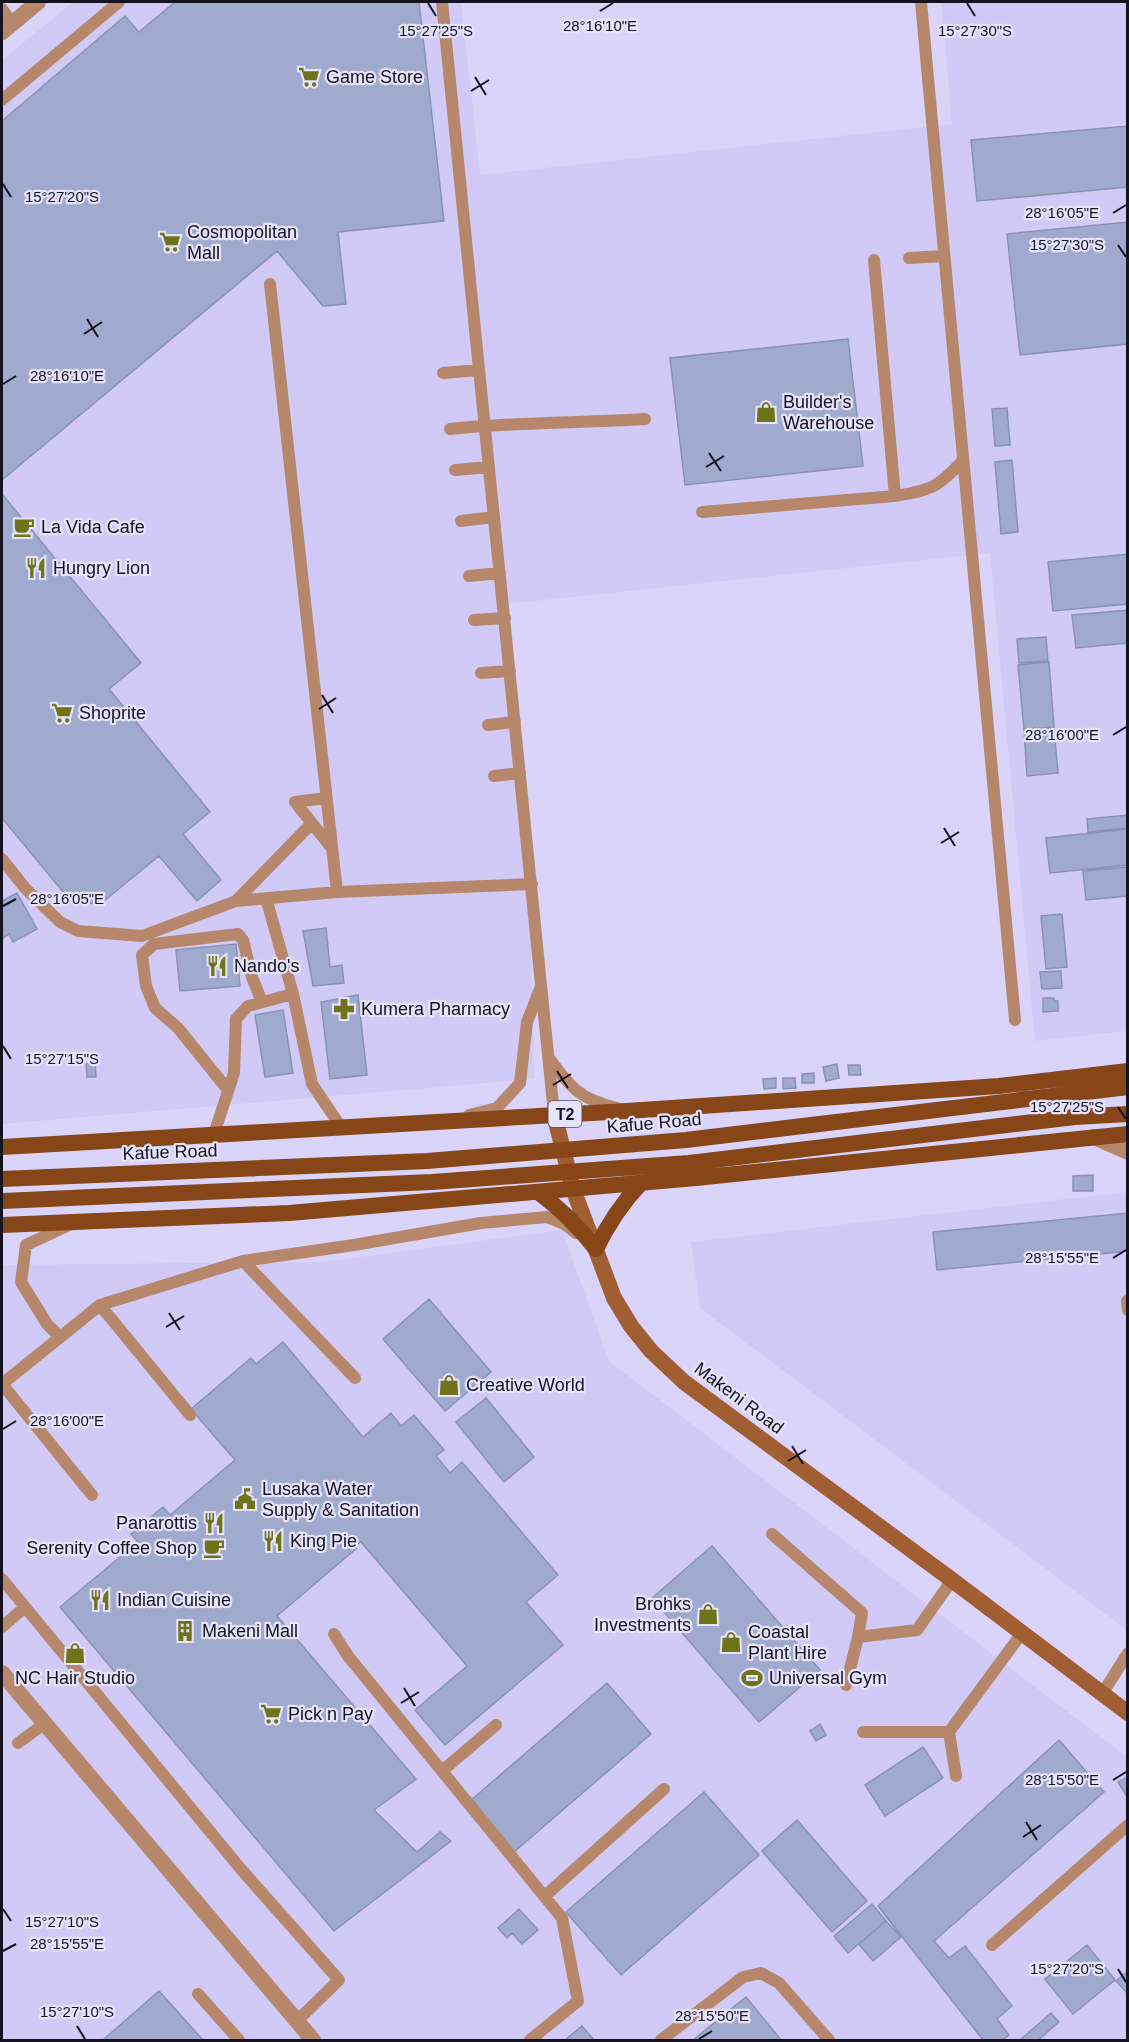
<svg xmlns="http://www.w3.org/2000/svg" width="1129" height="2042" font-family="Arial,sans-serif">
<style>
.built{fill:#d1caf7}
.building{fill:#9faace;stroke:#8892b5;stroke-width:1.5}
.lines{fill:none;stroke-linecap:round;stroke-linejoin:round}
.service{stroke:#b6876b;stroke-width:12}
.minor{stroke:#b6876b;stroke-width:16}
.secondary{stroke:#a15e32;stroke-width:16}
.primary{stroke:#864617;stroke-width:16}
.ticks{fill:none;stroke:#14121f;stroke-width:2}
.labels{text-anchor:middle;stroke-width:4.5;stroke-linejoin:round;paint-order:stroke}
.shield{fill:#e6e3fb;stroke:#535161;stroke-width:1.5}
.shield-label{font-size:16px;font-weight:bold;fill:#14121f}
.poi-label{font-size:18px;fill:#14121f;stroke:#e6e3fb;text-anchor:start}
.street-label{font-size:18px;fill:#14121f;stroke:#e6e3fb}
.ticks-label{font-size:15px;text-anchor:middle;fill:#14121f;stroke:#e6e3fb;stroke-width:4.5;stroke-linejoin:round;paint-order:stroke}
</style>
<rect width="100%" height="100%" fill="#dad4fa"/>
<path class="built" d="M73 2H461L480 175 952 124 941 2H1127V1031L1035 1041 990 553 497 605 530 909 534 1079 2 1124V60Z
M1127 1192V1630L700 1308 691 1242Z
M562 1230 609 1361 1127 1757V2040H2V1265L322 1262Z"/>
<path class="building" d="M175 2H419L444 221 338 232 346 304 323 306 277 251 2 480V121L125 16 139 32Z
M1128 126V187L977 201 971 140Z
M1128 222V344L1020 355 1007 234Z
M848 339 863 466 685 485 670 358Z
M1007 408 1010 445 995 446 992 409Z
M1012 460 1018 532 1001 534 995 462Z
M2 494 141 663 109 689 210 812 183 834 221 880 197 901 159 856 99 905 69 899 2 818Z
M1128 554V604L1053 611 1048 562Z
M1128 610V643L1076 648 1072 615Z
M1046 637 1048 661 1019 663 1017 639Z
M1049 662 1054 727 1024 729 1018 665Z
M1054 728 1058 773 1027 776 1024 730Z
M1128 815V828L1088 832 1087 819Z
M1128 829V865L1050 873 1046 838Z
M1128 867V896L1086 900 1083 871Z
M17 893 37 929 13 942 9 934 3 938 2 935V901Z
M1062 914 1067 967 1046 969 1041 916Z
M326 928 330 967 342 965 344 983 313 986 303 931Z
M236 944 240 986 180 991 176 950Z
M1061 971 1062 988 1042 989 1040 972Z
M358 995 367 1075 330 1079 321 1002Z
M1043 998H1054V1001H1058V1011L1043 1012Z
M283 1010 293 1073 265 1077 255 1015Z
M95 1063 96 1077H87L86 1064Z
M837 1064 839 1078 826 1081 823 1067Z
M848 1065H860L861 1075H849Z
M814 1073V1083H802V1074Z
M776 1078V1088L764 1089 763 1079Z
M783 1078H795L796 1088 783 1089Z
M1093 1175V1191H1073V1176Z
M1128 1213V1251L937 1270 933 1232Z
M429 1299 491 1372 445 1411 383 1339Z
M283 1342 363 1437 391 1413 401 1426 414 1415 444 1450 436 1456 450 1473 462 1462 558 1575 526 1602 563 1645 445 1745 415 1710 467 1666 361 1542 355 1546 357 1548 277 1616 416 1779 374 1810 417 1852 440 1832 451 1841 334 1931 60 1607 138 1542 131 1534 163 1507 170 1515 235 1460 191 1409 251 1358 256 1364Z
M486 1398 534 1457 504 1482 456 1422Z
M712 1546 820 1670 759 1722 652 1598Z
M607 1683 651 1734 514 1852 470 1801Z
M820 1724 826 1735 816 1741 810 1731Z
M1059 1740 1104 1792 934 1941 949 1958 965 1946 1012 2006 997 2019 1009 2035 1003 2040H983L878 1906Z
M923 1747 943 1778 885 1816 865 1785Z
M1128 1777V1794L1126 1795 1118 1782Z
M704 1792 759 1855 621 1975 566 1912Z
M797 1820 867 1901 832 1932 762 1851Z
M872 1904 886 1921 848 1953 834 1936Z
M519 1909 538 1930 522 1944 512 1933 507 1938 498 1928Z
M886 1921 901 1937 873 1961 859 1944Z
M1087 1945 1115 1980 1073 2014 1045 1979Z
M1128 1971V1994L1116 1981Z
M159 1991 203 2040H103Z
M746 1997 781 2040H693Z
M1051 2013 1059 2022 1038 2040H1020Z
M582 2026 594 2040H565Z"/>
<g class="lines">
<path class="service" d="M442 2 554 1114
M921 2 1015 1020
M2 9 12 23
M2 100 119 2
M909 258 944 256
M270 284 337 892
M443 373 479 370
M450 429C515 422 580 423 645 419
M455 470 489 467
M895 496C931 490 938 488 963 460
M702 512 895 496 874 260
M461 521 494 517
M469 576 500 573
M474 620 505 618
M481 673 510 671
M488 725 515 722
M494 776 520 773
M295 802 331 847
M295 802 326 798
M2 859 25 888 60 922 78 931 142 936 236 901 312 823
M266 898 293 994
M236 901 337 892 532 884
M549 1058C571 1088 579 1099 617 1108
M228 1090 178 1028 155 1008 146 986 142 955 154 944 238 934 243 940 252 977 262 1002
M469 1115 497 1108 520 1083 527 1022 540 989
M214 1134 234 1073 236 1019 248 1006 293 994 312 1084 341 1127
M243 1261 354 1245 481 1223 547 1217 564 1224 576 1233
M1127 1301 1128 1310
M100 1305 190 1415
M60 1337 47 1324 21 1282 26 1245 69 1225
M2 1384 100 1305 243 1261 355 1378
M2 1384 92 1495
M772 1534 862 1613 858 1637
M2 1579 240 1868 339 1980 297 2021
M2 1627 24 1608
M334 1634 348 1656 562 1918 578 2001 530 2040
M846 1685 858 1637 917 1630 952 1580
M1102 1694 1128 1653
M863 1732H949
M18 1743 44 1724
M442 1771 496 1725
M956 1776 949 1732 1022 1633
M545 1896 664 1789
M992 1945 1128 1825
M198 1994 239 2040
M661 2040 743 1977 761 1973 779 1983 829 2040"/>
<path class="minor" d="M2 32 38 2
M1094 1137 1128 1152
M2 1673 313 2040"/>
<path class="secondary" d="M554 1114 573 1189 614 1298 631 1326 651 1351 684 1382 952 1580 1128 1713"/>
<path class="primary" d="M2 1147 627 1111 999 1086 1128 1071
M2 1179 427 1161 686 1140 1128 1087
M538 1192C561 1209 579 1227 596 1249 608 1224 622 1203 641 1183
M2 1201 432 1182 689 1163 1075 1117 1128 1114
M2 1225 289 1213 696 1178 1128 1134"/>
</g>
<path class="ticks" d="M428 3 436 16M967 3 975 16M600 11 613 3M475 77 486 95M471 91 489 80M3 184 11 197M1113 213 1126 205M1118 245 1126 257M87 319 98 337M84 334 102 322M3 384 16 376M709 453 721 471M706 467 724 456M322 695 333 713M319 709 336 698M1113 735 1126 727M944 828 955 846M941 843 959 832M3 906 16 899M3 1046 11 1059M557 1071 568 1088M553 1085 571 1074M1118 1107 1126 1119M1113 1258 1126 1250M169 1313 180 1330M166 1327 184 1316M3 1429 16 1421M792 1446 803 1464M788 1461 806 1450M404 1688 415 1706M401 1703 419 1692M1113 1780 1126 1772M1026 1822 1037 1840M1023 1837 1041 1825M3 1909 11 1921M3 1951 16 1944M1118 1969 1126 1982M77 2026 85 2039M699 2039 712 2031"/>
<defs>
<symbol id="supermarket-bare" viewBox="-9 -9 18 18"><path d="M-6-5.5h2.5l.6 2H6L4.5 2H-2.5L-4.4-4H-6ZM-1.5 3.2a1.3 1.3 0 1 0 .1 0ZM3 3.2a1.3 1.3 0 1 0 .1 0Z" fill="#6f7319" stroke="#e6e3fb" stroke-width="2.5" paint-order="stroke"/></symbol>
<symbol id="shop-bare" viewBox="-9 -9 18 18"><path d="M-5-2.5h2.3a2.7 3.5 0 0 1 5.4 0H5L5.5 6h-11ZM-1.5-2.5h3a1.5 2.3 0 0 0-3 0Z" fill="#6f7319" stroke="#e6e3fb" stroke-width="2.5" paint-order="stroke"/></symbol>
<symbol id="cafe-bare" viewBox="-9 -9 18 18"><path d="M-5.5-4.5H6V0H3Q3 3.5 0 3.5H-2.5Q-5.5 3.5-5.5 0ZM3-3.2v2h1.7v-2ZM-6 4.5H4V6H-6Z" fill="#6f7319" stroke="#e6e3fb" stroke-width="2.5" paint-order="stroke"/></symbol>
<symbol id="restaurant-bare" viewBox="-9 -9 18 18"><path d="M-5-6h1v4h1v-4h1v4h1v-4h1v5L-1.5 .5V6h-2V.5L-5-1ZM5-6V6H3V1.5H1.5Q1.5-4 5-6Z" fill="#6f7319" stroke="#e6e3fb" stroke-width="2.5" paint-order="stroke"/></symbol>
<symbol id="pharmacy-bare" viewBox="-9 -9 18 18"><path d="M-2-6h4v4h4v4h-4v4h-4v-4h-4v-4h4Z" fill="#6f7319" stroke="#e6e3fb" stroke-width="2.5" paint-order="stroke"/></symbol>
<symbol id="civic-bare" viewBox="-9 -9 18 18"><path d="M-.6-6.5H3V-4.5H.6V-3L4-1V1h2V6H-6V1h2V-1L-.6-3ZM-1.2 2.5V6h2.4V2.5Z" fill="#6f7319" stroke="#e6e3fb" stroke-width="2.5" paint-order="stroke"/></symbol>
<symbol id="building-bare" viewBox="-9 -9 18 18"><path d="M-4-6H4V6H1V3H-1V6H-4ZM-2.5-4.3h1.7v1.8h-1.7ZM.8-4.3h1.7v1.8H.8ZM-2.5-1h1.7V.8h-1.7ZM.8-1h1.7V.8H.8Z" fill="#6f7319" stroke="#e6e3fb" stroke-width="2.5" paint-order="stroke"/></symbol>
<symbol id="stadium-bare" viewBox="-9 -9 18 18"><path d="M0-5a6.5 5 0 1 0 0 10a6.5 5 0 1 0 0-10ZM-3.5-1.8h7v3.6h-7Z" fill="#6f7319" stroke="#e6e3fb" stroke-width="2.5" paint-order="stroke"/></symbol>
</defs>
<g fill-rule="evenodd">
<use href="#supermarket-bare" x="294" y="62" width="30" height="30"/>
<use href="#supermarket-bare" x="155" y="227" width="30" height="30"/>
<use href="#shop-bare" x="751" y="397" width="30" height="30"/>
<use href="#cafe-bare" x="9" y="512" width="30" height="30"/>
<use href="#restaurant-bare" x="21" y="553" width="30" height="30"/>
<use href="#supermarket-bare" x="47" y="698" width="30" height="30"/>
<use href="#restaurant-bare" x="202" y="951" width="30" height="30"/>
<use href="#pharmacy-bare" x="329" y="994" width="30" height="30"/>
<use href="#shop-bare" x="434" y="1370" width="30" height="30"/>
<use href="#civic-bare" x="230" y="1484" width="30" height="30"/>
<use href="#restaurant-bare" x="199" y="1508" width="30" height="30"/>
<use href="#restaurant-bare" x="258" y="1526" width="30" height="30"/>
<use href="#cafe-bare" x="199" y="1533" width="30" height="30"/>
<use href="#restaurant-bare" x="85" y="1585" width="30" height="30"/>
<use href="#shop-bare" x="693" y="1599" width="30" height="30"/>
<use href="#building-bare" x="170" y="1616" width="30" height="30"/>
<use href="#shop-bare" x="716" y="1627" width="30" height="30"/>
<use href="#shop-bare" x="60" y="1638" width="30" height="30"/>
<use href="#stadium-bare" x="737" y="1663" width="30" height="30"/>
<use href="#supermarket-bare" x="256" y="1699" width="30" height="30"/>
</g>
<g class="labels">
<rect class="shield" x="548.5" y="1101" width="33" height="26" rx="4.5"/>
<g class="shield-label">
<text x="565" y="1120">T2</text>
</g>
<g class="poi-label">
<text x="326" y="83">Game Store</text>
<text x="187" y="238">Cosmopolitan<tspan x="187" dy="21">Mall</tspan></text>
<text x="783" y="408">Builder's<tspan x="783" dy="21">Warehouse</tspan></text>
<text x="41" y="533">La Vida Cafe</text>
<text x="53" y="574">Hungry Lion</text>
<text x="79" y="719">Shoprite</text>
<text x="234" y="972">Nando's</text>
<text x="361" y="1015">Kumera Pharmacy</text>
<text x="466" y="1391">Creative World</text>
<text x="262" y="1495">Lusaka Water<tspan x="262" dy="21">Supply &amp; Sanitation</tspan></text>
<text x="197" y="1529" text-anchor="end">Panarottis</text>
<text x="290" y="1547">King Pie</text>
<text x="197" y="1554" text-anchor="end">Serenity Coffee Shop</text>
<text x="117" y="1606">Indian Cuisine</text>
<text x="691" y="1610" text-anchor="end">Brohks<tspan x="691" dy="21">Investments</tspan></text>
<text x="202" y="1637">Makeni Mall</text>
<text x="748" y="1638">Coastal<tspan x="748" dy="21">Plant Hire</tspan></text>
<text x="75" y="1684" text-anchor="middle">NC Hair Studio</text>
<text x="769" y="1684">Universal Gym</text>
<text x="288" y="1720">Pick n Pay</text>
</g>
<g class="street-label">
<text transform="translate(654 1123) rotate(-5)" y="6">Kafue Road</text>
<text transform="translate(170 1152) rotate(-2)" y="6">Kafue Road</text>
<text transform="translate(739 1398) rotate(37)" y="6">Makeni Road</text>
</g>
</g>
<g class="ticks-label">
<text x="600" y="31">28°16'10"E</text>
<text x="436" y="36">15°27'25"S</text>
<text x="975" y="36">15°27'30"S</text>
<text x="62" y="202">15°27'20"S</text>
<text x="1062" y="218">28°16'05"E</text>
<text x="1067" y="250">15°27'30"S</text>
<text x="67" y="381">28°16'10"E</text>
<text x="1062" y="740">28°16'00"E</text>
<text x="67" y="904">28°16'05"E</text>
<text x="62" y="1064">15°27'15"S</text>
<text x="1067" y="1112">15°27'25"S</text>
<text x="1062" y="1263">28°15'55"E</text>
<text x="67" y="1426">28°16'00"E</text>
<text x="1062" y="1785">28°15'50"E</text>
<text x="62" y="1927">15°27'10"S</text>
<text x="67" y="1949">28°15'55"E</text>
<text x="1067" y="1974">15°27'20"S</text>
<text x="77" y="2017">15°27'10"S</text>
<text x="712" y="2021">28°15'50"E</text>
</g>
<rect width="1129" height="2042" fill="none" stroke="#14121f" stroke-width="6"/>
</svg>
